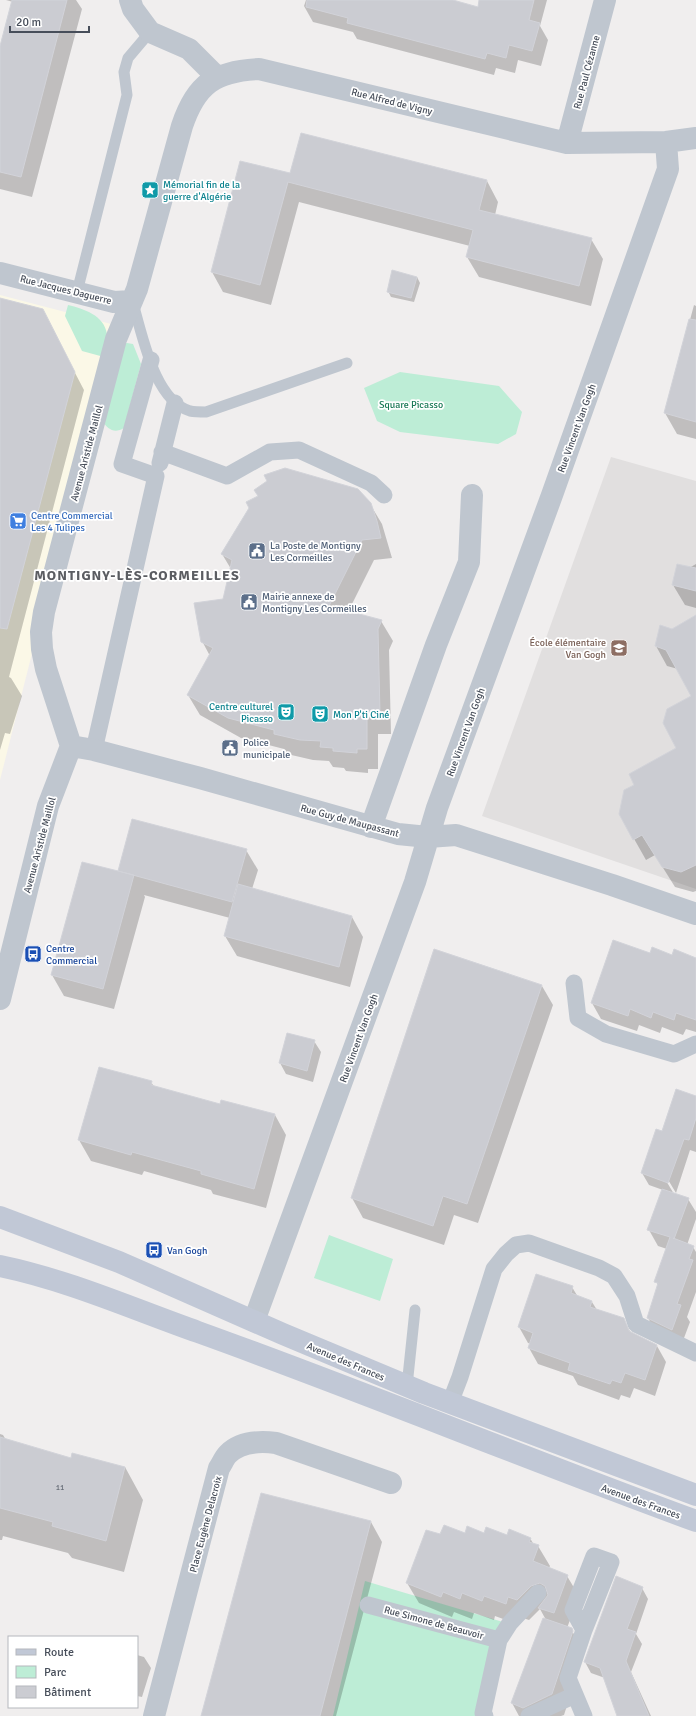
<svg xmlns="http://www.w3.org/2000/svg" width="696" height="1716" font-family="Signika,sans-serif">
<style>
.commercial{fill:#fbf8e7}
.education{fill:#e1dfdf}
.green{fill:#bdedd6}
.shadow{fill:#0003}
.building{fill:#cbccd2;stroke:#d2d3d9}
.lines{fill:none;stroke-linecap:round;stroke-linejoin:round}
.service{stroke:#bfc6cf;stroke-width:11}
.pedestrian{stroke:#bfc6cf;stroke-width:17}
.minor{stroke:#bfc6cf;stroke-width:22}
.secondary{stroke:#c1c8d6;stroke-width:22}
.labels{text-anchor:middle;stroke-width:3.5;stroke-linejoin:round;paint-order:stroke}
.number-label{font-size:8px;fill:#686e78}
.street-label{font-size:10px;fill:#474e5a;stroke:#fff}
.culture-label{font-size:10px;fill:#0d838f;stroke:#fff;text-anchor:start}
.park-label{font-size:10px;fill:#1a7956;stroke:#fff}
.shop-label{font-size:10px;fill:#366cbe;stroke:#fff;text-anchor:start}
.service-label{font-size:10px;fill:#4e5e75;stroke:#fff;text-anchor:start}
.education-label{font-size:10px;fill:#785e54;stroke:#fff;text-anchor:end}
.transit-label{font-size:10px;fill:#164399;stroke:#fff;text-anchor:start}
.district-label{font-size:14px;font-weight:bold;letter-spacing:1px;fill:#5b5d62;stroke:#fff}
</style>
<rect width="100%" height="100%" fill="#f0eeee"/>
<path class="commercial" d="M0 295 115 325 0 780Z"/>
<path class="education" d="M611 457 696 481V889L482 816Z"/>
<path class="green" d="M68 305C84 309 104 315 107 334 107 341 105 350 104 357L82 351 65 316Z
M127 343 133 344 141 364 124 428C114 434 108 429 102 421L123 344Z
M400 372 499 386 522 412 516 434 498 444 400 432 377 421 364 388Z
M329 1235 393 1259 380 1301 314 1278Z
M365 1581 503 1622 485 1716H333Z"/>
<path class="shadow" d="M6 0H76L82 9 32 197 0 189V50L13 2Z
M306 0H449L478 8 480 0H547L540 26 548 40 541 66 518 60 515 73 496 68 494 75 357 39 353 32 313 22 304 6Z
M290 174 487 181 498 202 495 215 591 239 603 259 591 306 479 277 467 257 470 246 299 202 271 305 223 292 212 272Z
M417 277 420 283 414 302 391 297 388 291Z
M0 299 42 310 84 390 9 677 11 678 22 696 10 734 5 733 0 750Z
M694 305 696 306V439L677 434 665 413Z
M370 504 382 524 392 558 374 560 348 612 381 621 393 641 389 650 391 734H378V769H368V773L346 771 344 768 333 767 329 761 313 760 287 754 284 749 241 738 200 715 188 695 210 656 202 641 223 600 231 569 222 554Z
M696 564V608L685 605 673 585 689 568Z
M696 616V891L693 892 675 887 655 855 646 860 620 814 635 785 677 749 693 696 678 669 667 666 656 646 672 630Z
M246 850 258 870 252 889 352 917 363 937 350 987 237 956 225 936 230 918 144 895 145 897 114 1009 64 996 52 975 83 863 120 873Z
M435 950 542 986 553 1005 478 1223 454 1215 444 1245 363 1218 352 1198Z
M651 955 696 959V1032L686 1029 683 1035 662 1027 660 1033 639 1025 637 1031 601 1019 592 1003Z
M288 1034 314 1041 321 1052 313 1082 286 1074 280 1063Z
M151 1082 155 1088 220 1105 222 1101 275 1115 286 1135 266 1208 213 1194 211 1190 144 1171 142 1175 91 1161 79 1140Z
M696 1097V1152L690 1150 676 1193 667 1178 665 1179 674 1194 688 1199 696 1212V1219L687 1245 693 1247 696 1252V1292L687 1317 690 1322 681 1346 657 1334 648 1318 658 1286 656 1281 667 1249 658 1246 649 1230 663 1190 649 1185 642 1173 662 1132Z
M572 1287 578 1297 592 1302 597 1310 623 1319 631 1333 657 1346 666 1362 655 1396 634 1388 630 1398 621 1395 619 1400 578 1385 573 1376 538 1364 529 1348 531 1344 528 1343 519 1327Z
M0 1434 3 1435 6 1440 71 1459 125 1467 143 1500 124 1572 72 1558 68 1553 3 1536 2 1540H0Z
M371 1522 382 1542 336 1716H202Z
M485 1534 530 1538 534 1545 538 1546 550 1566 549 1568 567 1576 579 1596 567 1628 571 1629 584 1652 564 1715 561 1716H519L512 1703 546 1620 540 1609 529 1620 520 1617 517 1624 495 1616 494 1620 474 1613 472 1619 454 1612 452 1617 419 1603 407 1583 441 1535Z
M617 1578 642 1588 648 1599 636 1634 642 1644 631 1672 651 1716H618L605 1678 591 1673 585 1662Z
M137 1655 144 1657 151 1668 142 1697 137 1696Z"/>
<path class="building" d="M12 0H67L21 177 0 172V46Z
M307 0H453L478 7 479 0H534L529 20 540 23 532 51 509 45 506 58 487 53 485 59 347 23 348 18 306 7Z
M301 133 487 180 479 210 592 238 579 286 466 257 473 230 288 182 260 285 211 272 240 161 290 173Z
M392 270 417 277 411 298 387 292Z
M0 298 43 309 75 372 7 629 0 628Z
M689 319 696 320V422L664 413Z
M285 468 358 489 371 503 377 521 381 538 362 540 329 606 382 620 378 629 380 714H367V749H357V753L333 751V748L320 747 321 741 300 740 274 734V730L228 718 187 695 213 648 201 642 194 603 223 599 232 560 221 554 249 508 246 502 258 496 254 490 267 481 264 475Z
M677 564 696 568V591L672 585Z
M696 615V865L681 872 662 867 642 835 633 840 619 814 624 790 634 785 629 774 676 748 663 723 667 709 691 696 666 650 655 646 660 625 672 629Z
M132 819 247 849 232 902 118 871Z
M82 862 134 875 103 989 51 975Z
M238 884 352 916 339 967 224 936Z
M613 940 650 953 652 947 672 955 674 949 696 958V1020L676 1013 674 1020 653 1012 651 1018 630 1009 628 1016 591 1003Z
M434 949 542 985 467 1204 443 1196 433 1226 351 1198Z
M287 1033 315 1040 307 1071 279 1063Z
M99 1067 152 1081 151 1085 220 1104 221 1100 275 1114 254 1189 201 1174V1171L132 1152 131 1155 78 1140Z
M676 1089 696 1096V1118L689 1140 684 1139 668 1183 641 1173 656 1129 662 1131Z
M662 1189 689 1198 674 1239 673 1238 694 1246 689 1259 693 1260 677 1304 681 1305 672 1330 647 1318 658 1283 654 1282 670 1237 647 1230Z
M536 1274 573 1286 571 1293 592 1301 590 1307 624 1318 629 1331 657 1345 645 1380 625 1373 621 1383 612 1380 610 1384 568 1370 570 1363 528 1348 533 1333 518 1327Z
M0 1437 71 1458 72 1453 125 1467 106 1541 52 1526 53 1522 0 1508Z
M261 1493 371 1521 320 1716H201Z
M444 1525 465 1533 467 1526 484 1533 486 1527 507 1535 509 1529 531 1538 529 1542 539 1545 533 1561 568 1575 554 1613 538 1608 548 1595 545 1586 540 1583 531 1586 517 1600 508 1597 506 1604 484 1596 482 1601 462 1593 460 1599 443 1592 441 1597 406 1583 426 1530 440 1534Z
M616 1576 643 1587 627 1629 636 1632 626 1661 649 1716H617L600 1668 584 1662Z
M543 1618 572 1628 573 1631 552 1694 523 1708 511 1703Z"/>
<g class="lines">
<path class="service" d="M77 292 127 95 124 72 128 58 150 32
M133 304C143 336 154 400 190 411 195 412 201 412 206 412L347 363
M407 1386 415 1310"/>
<path class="pedestrian" d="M162 452 227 476 270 452 299 450 371 483 384 495
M160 463 175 403
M94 750 156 476 122 464 151 360
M574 983 578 1018 606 1034 674 1054 696 1044
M450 1403 460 1377 494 1269 506 1254 516 1245 529 1243 599 1268 614 1276 627 1296 636 1324 696 1353
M368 1605 499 1640
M485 1716 483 1713 499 1640 510 1623 538 1593
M529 1716 575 1695
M584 1716 568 1678 584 1630 611 1562 594 1556 573 1610 584 1630"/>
<path class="minor" d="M130 0 133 9 150 32 189 49 217 77
M567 143 605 0
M0 273 114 302 132 301
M71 746 94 750 200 778 398 834 428 837 456 835 612 885 696 914
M371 827 436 645 469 562 472 495
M0 999 48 806 71 746 46 669 42 649 41 632 44 612 116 339 137 289 182 126C196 84 215 71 259 69L567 143 666 142 696 138
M254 1321 415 882 437 808 552 495 668 169 666 142
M154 1716 219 1468C222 1464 224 1458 228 1454 240 1442 260 1441 276 1443L391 1483"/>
<path class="secondary" d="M0 1217 119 1262 283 1334 424 1393 696 1495
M0 1266C68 1280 133 1309 198 1332 365 1392 529 1460 696 1521"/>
</g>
<defs>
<symbol id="sight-square" viewBox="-11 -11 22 22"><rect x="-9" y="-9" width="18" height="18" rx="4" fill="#0f9aa8" stroke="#fff"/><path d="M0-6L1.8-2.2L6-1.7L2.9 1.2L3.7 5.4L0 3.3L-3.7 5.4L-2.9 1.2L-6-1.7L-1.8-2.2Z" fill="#fff"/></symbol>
<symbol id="supermarket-square" viewBox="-11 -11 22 22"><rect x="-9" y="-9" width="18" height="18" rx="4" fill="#3f7fe0" stroke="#fff"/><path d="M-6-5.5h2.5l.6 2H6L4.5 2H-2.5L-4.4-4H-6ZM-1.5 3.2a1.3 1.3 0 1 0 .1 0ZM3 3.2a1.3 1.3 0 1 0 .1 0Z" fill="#fff"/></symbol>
<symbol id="civic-square" viewBox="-11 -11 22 22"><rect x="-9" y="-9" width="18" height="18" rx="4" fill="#5c6f8a" stroke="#fff"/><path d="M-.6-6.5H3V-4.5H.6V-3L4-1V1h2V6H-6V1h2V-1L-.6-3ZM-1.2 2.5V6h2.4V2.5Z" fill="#fff"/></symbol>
<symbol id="school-square" viewBox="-11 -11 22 22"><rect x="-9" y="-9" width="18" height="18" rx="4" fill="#8d6e63" stroke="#fff"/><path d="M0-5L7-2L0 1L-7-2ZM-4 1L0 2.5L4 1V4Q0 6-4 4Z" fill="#fff"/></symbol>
<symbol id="theatre-square" viewBox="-11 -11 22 22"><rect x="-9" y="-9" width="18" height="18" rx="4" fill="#0f9aa8" stroke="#fff"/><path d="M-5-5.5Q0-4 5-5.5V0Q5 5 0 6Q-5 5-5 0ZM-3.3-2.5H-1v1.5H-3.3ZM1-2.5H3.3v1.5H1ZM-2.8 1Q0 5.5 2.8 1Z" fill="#fff"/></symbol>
<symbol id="bus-square" viewBox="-11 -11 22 22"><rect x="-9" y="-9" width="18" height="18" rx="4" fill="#1a4fb4" stroke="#fff"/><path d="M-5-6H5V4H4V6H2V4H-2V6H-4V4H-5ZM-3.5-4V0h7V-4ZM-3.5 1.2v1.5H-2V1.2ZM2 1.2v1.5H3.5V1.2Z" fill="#fff"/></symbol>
</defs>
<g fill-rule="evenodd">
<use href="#sight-square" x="140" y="180" width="20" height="20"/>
<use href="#supermarket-square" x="8" y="511" width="20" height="20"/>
<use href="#civic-square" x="247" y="541" width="20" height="20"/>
<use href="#civic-square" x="239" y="592" width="20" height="20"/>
<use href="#school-square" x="609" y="638" width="20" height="20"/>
<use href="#theatre-square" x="276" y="702" width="20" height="20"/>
<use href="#theatre-square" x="310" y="704" width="20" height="20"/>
<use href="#civic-square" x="220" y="738" width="20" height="20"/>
<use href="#bus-square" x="23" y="944" width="20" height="20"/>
<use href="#bus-square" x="144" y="1240" width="20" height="20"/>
</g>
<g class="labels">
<g class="number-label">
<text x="60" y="1490">11</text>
</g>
<g class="street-label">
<text transform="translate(586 72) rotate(-75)" y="4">Rue Paul Cézanne</text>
<text transform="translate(392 101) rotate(14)" y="4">Rue Alfred de Vigny</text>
<text transform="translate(66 289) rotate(14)" y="4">Rue Jacques Daguerre</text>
<text transform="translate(576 428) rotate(-70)" y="4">Rue Vincent Van Gogh</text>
<text transform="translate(86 453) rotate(-75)" y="4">Avenue Aristide Maillol</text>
<text transform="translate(465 732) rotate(-70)" y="4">Rue Vincent Van Gogh</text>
<text transform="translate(350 820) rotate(15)" y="4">Rue Guy de Maupassant</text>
<text transform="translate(39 845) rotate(-75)" y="4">Avenue Aristide Maillol</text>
<text transform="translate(358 1038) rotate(-70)" y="4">Rue Vincent Van Gogh</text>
<text transform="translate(346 1361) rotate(23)" y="4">Avenue des Frances</text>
<text transform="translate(641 1501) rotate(20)" y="4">Avenue des Frances</text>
<text transform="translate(205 1524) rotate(-75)" y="4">Place Eugène Delacroix</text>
<text transform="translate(434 1622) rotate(15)" y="4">Rue Simone de Beauvoir</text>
</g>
<g class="culture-label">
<text x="163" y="188">Mémorial fin de la<tspan x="163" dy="12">guerre d'Algérie</tspan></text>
<text x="273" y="710" text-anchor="end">Centre culturel<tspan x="273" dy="12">Picasso</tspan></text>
<text x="333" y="718">Mon P'ti Ciné</text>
</g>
<g class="park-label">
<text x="411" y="408">Square Picasso</text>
</g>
<g class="shop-label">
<text x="31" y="519">Centre Commercial<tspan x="31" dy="12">Les 4 Tulipes</tspan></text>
</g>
<g class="service-label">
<text x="270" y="549">La Poste de Montigny<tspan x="270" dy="12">Les Cormeilles</tspan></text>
<text x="262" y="600">Mairie annexe de<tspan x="262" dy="12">Montigny Les Cormeilles</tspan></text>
<text x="243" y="746">Police<tspan x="243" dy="12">municipale</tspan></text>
</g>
<g class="education-label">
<text x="606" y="646">École élémentaire<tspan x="606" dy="12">Van Gogh</tspan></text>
</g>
<g class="transit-label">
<text x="46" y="952">Centre<tspan x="46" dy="12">Commercial</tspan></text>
<text x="167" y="1254">Van Gogh</text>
</g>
<g class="district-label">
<text x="137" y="580">MONTIGNY-LÈS-CORMEILLES</text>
</g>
</g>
<rect x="8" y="1636" width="130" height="72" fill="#ffffff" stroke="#b5b8bd"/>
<rect x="16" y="1649" width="20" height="6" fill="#c1c8d6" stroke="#b5b8bd"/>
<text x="44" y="1656" font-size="12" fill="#474e5a">Route</text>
<rect x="16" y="1666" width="20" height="12" fill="#bdedd6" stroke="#b5b8bd"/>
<text x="44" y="1676" font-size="12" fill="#474e5a">Parc</text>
<rect x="16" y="1686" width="20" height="12" fill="#cbccd2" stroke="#b5b8bd"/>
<text x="44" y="1696" font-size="12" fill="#474e5a">Bâtiment</text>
<path d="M10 26v6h79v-6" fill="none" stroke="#474e5a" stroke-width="2"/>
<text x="16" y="26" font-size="12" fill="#474e5a" stroke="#ffffff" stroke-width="3" paint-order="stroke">20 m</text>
</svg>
